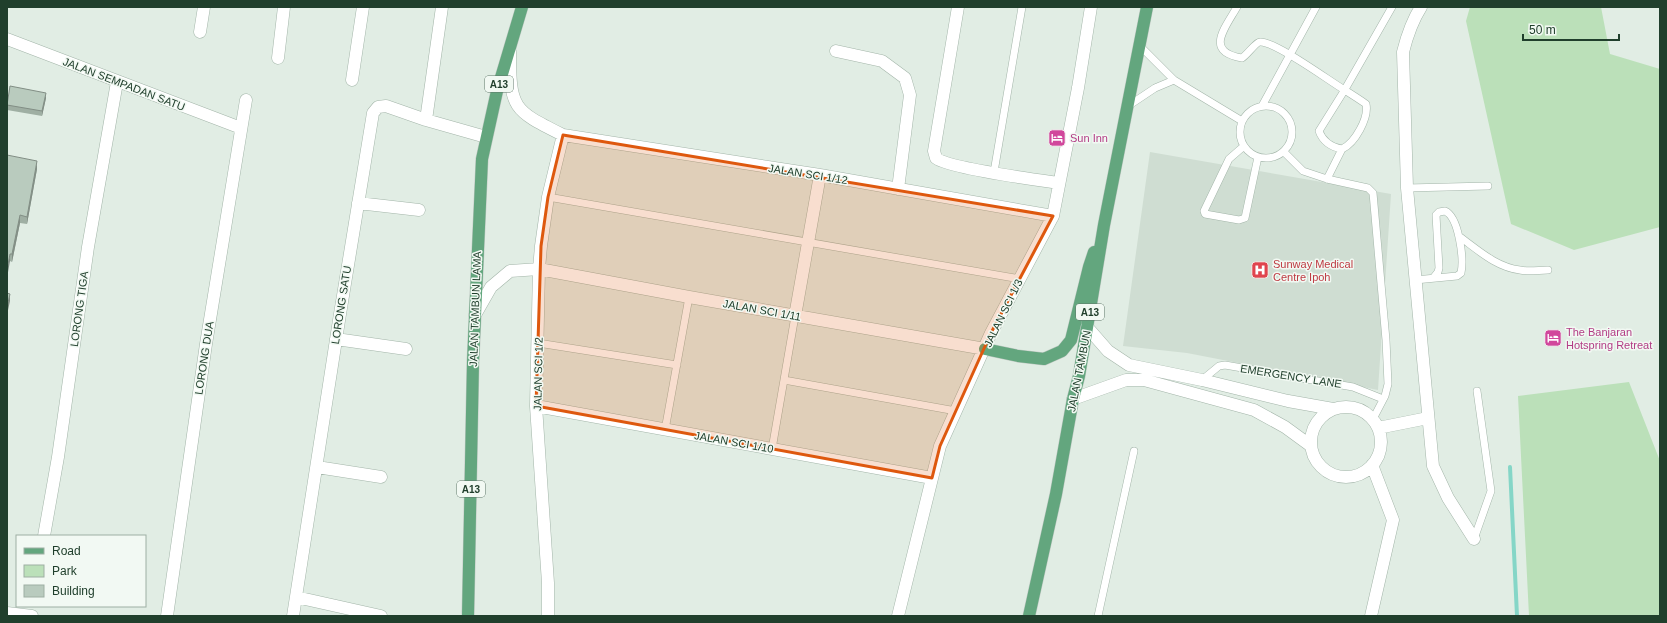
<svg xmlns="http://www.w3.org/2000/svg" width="1667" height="623" font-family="Helvetica,sans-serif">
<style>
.built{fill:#cfddd2}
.green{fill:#bbe0b9}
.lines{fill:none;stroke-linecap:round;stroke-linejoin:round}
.stream{stroke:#85d6c7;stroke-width:4}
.lane-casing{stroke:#a3b5a9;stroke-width:8}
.street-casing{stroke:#a3b5a9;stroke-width:13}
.primary-casing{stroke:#c1c9c4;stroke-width:13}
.lane{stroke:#fff;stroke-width:7}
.street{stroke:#fff;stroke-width:12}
.primary{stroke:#63a67e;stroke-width:12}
.wall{fill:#9fafa3}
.shaded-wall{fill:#828e85}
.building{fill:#b9cbbe;stroke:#828e85}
.marked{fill:#de580e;fill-opacity:0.2;stroke:#de580e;stroke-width:3;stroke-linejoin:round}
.labels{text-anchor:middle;stroke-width:3;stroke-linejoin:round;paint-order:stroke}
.shield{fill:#f2f9f3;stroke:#5f7768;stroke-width:1}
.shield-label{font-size:10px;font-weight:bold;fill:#203f2c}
.street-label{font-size:11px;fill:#203f2c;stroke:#f2f9f3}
.hotel-label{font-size:11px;fill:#b23c85;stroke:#f2f9f3;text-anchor:start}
.health-label{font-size:11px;fill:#be3a42;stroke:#f2f9f3;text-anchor:start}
</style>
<rect width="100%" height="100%" fill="#e1ede4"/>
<path class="built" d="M1150 152 1391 194 1378 390 1187 353 1123 346Z"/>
<path class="green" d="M1470 7H1601L1610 54 1660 69V227L1574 250 1511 224 1466 21Z
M1629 382 1660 461V616H1529L1518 396Z"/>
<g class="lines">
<path class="stream" d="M1510 467 1517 616"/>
<defs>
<path id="lane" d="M1237 7C1225 28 1204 52 1242 58 1247 55 1256 42 1260 42 1275 41 1328 80 1343 89 1351 94 1359 99 1366 104 1369 118 1355 143 1342 149 1331 147 1323 142 1319 131L1344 91 1392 7
M1140 46 1174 80 1242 121
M1240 132a26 26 0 1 1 52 0a26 26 0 1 1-52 0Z
M1128 106 1155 88 1174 80
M1262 106 1316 7
M1244 146 1229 159 1204 211 1205 214 1239 220 1245 218 1258 157
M1284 152 1303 171 1327 179 1368 188 1373 193 1386 340 1388 384 1385 396 1373 419
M994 172 1022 7
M1327 179 1342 149
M1407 188 1488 186
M548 197 1020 279
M1460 237C1478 250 1496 267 1520 270 1529 272 1539 270 1548 270
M1415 280 1457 276 1461 273C1464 259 1459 217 1445 211L1439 212 1436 215 1439 268 1438 272 1434 277
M538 343 677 365
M784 380 956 411
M1202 380 1219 366 1225 365 1353 387 1383 399
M665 430 689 297
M772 449 795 316
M1474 539 1491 491 1477 391
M1098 616 1134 451"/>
<path id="street" d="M958 7 934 151 936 158C947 168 1038 180 1059 183
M1421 7C1412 21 1407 36 1403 52L1407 188 1433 466 1448 498 1474 539
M200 32 204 7
M7 39 241 128
M836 51 882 61 905 78 910 95 898 189
M510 52C510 109 513 110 563 135L820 175 1053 216
M278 58 284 7
M352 80 363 7
M426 120 442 7
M358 203 419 210
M475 315 491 287 510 271 539 269 689 297 985 349
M795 316 820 175
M1087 327 1108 351 1129 365 1202 380 1288 401 1333 409
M336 339 406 349
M1073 399 1126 380H1144L1254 410 1285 427 1311 446
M536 406 932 478
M1311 442a35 35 0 1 1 70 0a35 35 0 1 1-70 0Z
M1378 428 1428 418
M317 467 381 477
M44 536 58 457 88 247 117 82
M296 597 381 616
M7 613 32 616
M167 616 206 344 246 100
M293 616 340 314 373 113 378 107 386 106 426 120 486 137
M548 616V583L536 406 539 269 541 246 548 197 563 135
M898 616 940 446 991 333 1053 216 1078 88 1091 7
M1371 616 1393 520 1372 465"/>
<path id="primary" d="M985 349 1018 356 1044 359 1062 351 1071 340 1089 267 1094 252
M468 616 473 362 482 159 497 91 522 7
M1029 616 1056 494 1073 399 1079 376 1104 225 1147 7"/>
</defs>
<use href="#lane" class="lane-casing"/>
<use href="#street" class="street-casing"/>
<use href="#primary" class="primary-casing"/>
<use href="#lane" class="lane"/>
<use href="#street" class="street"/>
<use href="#primary" class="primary"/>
</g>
<path class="wall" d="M46 98 42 116 7 110V102Z
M7 155 37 169 27 224 20 223 12 262 10 261Z"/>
<path class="shaded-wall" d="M46 93V98L42 116V111Z
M37 161V169L27 224V217Z
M20 215V223L12 262V254Z
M10 254V261L7 278V270Z
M10 294V301L7 315V307Z"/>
<path class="building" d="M10 86 46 93 42 111 7 105Z
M7 155 37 161 27 217 20 215 12 254H10L7 270Z
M7 293 10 294 7 307Z"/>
<path class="marked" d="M563 135 1053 216 991 333 940 446 932 478 536 406 541 246 548 197Z"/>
<defs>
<symbol id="hotel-square" viewBox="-11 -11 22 22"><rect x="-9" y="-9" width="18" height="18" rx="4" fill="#d1479c" stroke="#f2f9f3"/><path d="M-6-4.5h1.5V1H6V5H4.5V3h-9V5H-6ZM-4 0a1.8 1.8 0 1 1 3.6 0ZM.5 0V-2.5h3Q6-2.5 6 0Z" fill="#fff"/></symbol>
<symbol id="hospital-square" viewBox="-11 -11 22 22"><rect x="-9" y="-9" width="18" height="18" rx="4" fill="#e0444e" stroke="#f2f9f3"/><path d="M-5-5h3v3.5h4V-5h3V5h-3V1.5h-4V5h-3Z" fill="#fff"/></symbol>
</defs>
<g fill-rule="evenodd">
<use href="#hotel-square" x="1047" y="128" width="20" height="20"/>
<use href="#hospital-square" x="1250" y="260" width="20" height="20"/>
<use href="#hotel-square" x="1543" y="328" width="20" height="20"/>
</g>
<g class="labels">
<g class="shield">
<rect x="485" y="76" width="28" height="16" rx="3"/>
<rect x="1076" y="304" width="28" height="16" rx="3"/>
<rect x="457" y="481" width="28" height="16" rx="3"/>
</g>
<g class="shield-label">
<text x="499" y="88">A13</text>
<text x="1090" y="316">A13</text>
<text x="471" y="493">A13</text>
</g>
<g class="street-label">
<text transform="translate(124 84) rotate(21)" y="4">JALAN SEMPADAN SATU</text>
<text transform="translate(808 174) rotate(9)" y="4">JALAN SCI 1/12</text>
<text transform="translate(341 305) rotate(-81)" y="4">LORONG SATU</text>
<text transform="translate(79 309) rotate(-82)" y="4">LORONG TIGA</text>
<text transform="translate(475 309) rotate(-88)" y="4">JALAN TAMBUN LAMA</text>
<text transform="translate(762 310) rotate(10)" y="4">JALAN SCI 1/11</text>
<text transform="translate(1003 313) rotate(-64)" y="4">JALAN SCI 1/3</text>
<text transform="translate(204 358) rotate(-81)" y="4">LORONG DUA</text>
<text transform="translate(1079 371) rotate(-79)" y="4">JALAN TAMBUN</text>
<text transform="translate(538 374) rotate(-89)" y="4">JALAN SCI 1/2</text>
<text transform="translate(1291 376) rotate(9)" y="4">EMERGENCY LANE</text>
<text transform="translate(734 442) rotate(10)" y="4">JALAN SCI 1/10</text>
</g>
<g class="hotel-label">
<text x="1070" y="142">Sun Inn</text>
<text x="1566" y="336">The Banjaran<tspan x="1566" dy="13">Hotspring Retreat</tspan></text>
</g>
<g class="health-label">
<text x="1273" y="268">Sunway Medical<tspan x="1273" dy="13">Centre Ipoh</tspan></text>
</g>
</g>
<rect width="1667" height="623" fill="none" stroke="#203f2c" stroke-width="16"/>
<rect x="16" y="535" width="130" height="72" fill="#f2f9f3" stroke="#9eafa3"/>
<rect x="24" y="548" width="20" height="6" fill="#63a67e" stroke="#9eafa3"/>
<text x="52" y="555" font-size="12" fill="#203f2c">Road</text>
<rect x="24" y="565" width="20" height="12" fill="#bbe0b9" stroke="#9eafa3"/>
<text x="52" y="575" font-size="12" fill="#203f2c">Park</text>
<rect x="24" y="585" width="20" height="12" fill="#b9cbbe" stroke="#9eafa3"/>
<text x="52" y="595" font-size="12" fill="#203f2c">Building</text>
<path d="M1523 34v6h96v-6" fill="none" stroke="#203f2c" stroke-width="2"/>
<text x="1529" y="34" font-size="12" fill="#203f2c" stroke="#f2f9f3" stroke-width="3" paint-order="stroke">50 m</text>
</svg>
